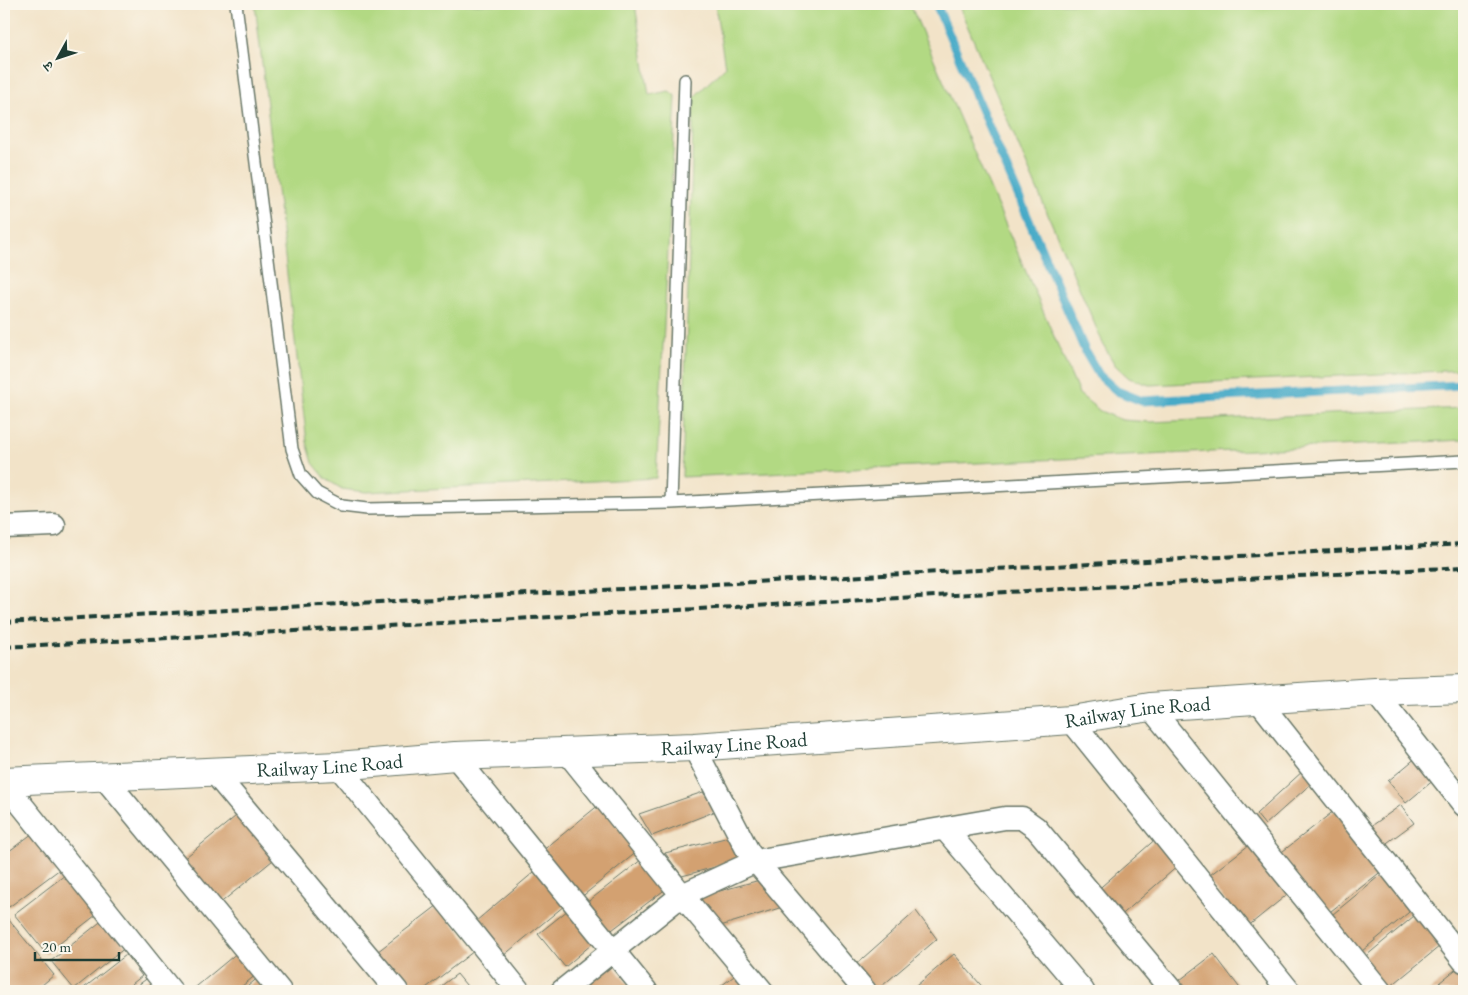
<svg xmlns="http://www.w3.org/2000/svg" width="1468" height="995" font-family="'EB Garamond','Noto Serif Devanagari',serif">
<style>
.green{fill:#b2d983;stroke:#688b5c}
.lines{fill:none;stroke-linecap:round;stroke-linejoin:round}
.stream{stroke:#47aac7;stroke-width:9}
.building{fill:#d3a171}
.service-casing{stroke:#697768;stroke-width:14}
.minor-casing{stroke:#697768;stroke-width:25}
.tertiary-casing{stroke:#697768;stroke-width:30}
.service{stroke:#fff;stroke-width:11}
.minor{stroke:#fff;stroke-width:22}
.tertiary{stroke:#fff;stroke-width:28}
.rail{stroke:#1f3d34;stroke-width:4;stroke-dasharray:8 4;stroke-linecap:butt}
.labels{text-anchor:middle;stroke-width:4;stroke-linejoin:round;paint-order:stroke}
.street-label{font-size:20px;fill:#1f3d34;stroke:#fbf7ec}
</style>
<rect width="100%" height="100%" fill="#fbf7ec"/>
<filter id="ink" filterUnits="userSpaceOnUse"><feTurbulence type="fractalNoise" baseFrequency=".02" numOctaves="2"/><feDisplacementMap in="SourceGraphic" scale="10" xChannelSelector="R" yChannelSelector="G"/><feConvolveMatrix kernelMatrix="1 2 1 2 8 2 1 2 1" color-interpolation-filters="sRGB"/></filter>
<filter id="wash" filterUnits="userSpaceOnUse"><feTurbulence type="fractalNoise" baseFrequency=".0096" numOctaves="4" result="noise"/><feDisplacementMap in="SourceGraphic" scale="20" xChannelSelector="R" yChannelSelector="G"/><feGaussianBlur stdDeviation="1.12" result="paint"/><feColorMatrix in="noise" values="0 0 0 0 0 0 0 0 0 0 0 0 0 0 0 0 0 1.4 0 .05"/><feComposite in="paint" operator="in"/></filter>
<g filter="url(#wash)">
<rect width="100%" height="100%" fill="#f2e3c8"/>
<path class="green" d="M255 4H635L649 95 669 91 676 96 656 478 366 492 342 489 326 479 313 463 307 442Z
M715 4H910L1079 394 1100 411 1122 420 1150 422 1464 408V440L682 477 694 97 725 67Z
M958 4H1464V370L1149 385 1129 378 1115 365 1104 346Z"/>
<g class="lines">
<path class="stream" d="M936 4 1086 353 1099 375 1117 391 1142 401 1464 385"/>
</g>
<g id="blocks">
<path class="building" d="M1417 757 1435 779 1406 803 1388 781Z
M1304 770 1314 781 1265 825 1256 814Z
M703 792 716 811 652 836 639 814Z
M600 804 638 851 574 903 536 856Z
M1401 805 1414 823 1380 848 1366 830Z
M1335 810 1383 870 1326 915 1278 855Z
M241 812 278 856 218 905 181 861Z
M33 833 60 869 9 907 4 900V855Z
M729 837 745 859 682 876 665 853Z
M1158 837 1179 865 1117 919 1094 893Z
M1249 845 1289 893 1247 927 1206 878Z
M646 856 671 885 604 936 580 908Z
M541 866 570 901 503 956 475 922Z
M1384 872 1414 908 1356 956 1327 919Z
M65 875 96 915 46 954 14 914Z
M767 878 786 906 717 927 698 897Z
M438 905 474 951 422 991H402L373 955Z
M573 906 599 938 565 967 538 934Z
M916 911 937 939 876 991 854 966Z
M1420 911 1445 942 1385 991 1360 961Z
M4 914 54 975 35 991H4Z
M104 919 126 947 74 989 51 961Z
M238 952 257 974 236 991H191Z
M954 954 986 991H910Z
M1214 954 1242 991H1189L1180 980Z
M126 955 142 976 123 991H80Z
M612 964 633 991H578Z
M1460 966 1464 972V991H1429Z
M741 971 759 991H714Z
M457 974 471 991H438L437 989Z
M260 976 272 991H242Z
M149 977 161 991H130Z
M1273 983 1280 991H1264Z
M55 986 59 991H49Z"/>
</g>
</g>
<g filter="url(#ink)">
<use href="#blocks" fill-opacity="0" stroke="#697768" stroke-width="1"/>
<g class="lines">
<defs>
<path id="service" d="M236 4 292 449 301 475 317 493 342 506 367 509 671 503 1464 461
M671 503 685 80"/>
<path id="minor" d="M4 527 54 525
M1375 692 1464 805
M1258 700 1464 961
M1150 707 1380 991
M1071 720 1289 991
M694 747 749 853 865 991
M567 752 682 895 762 991
M455 756 646 991
M338 766 519 991
M213 771 397 991
M103 776 280 991
M4 783 171 991
M945 829 1083 991
M562 991 682 895 756 861 1005 818H1022L1036 828 1172 991"/>
<g id="tertiary">
<path id="s1" d="M4 781 338 766 455 756 694 747 1071 720 1150 707 1375 692 1464 689"/>
</g>
</defs>
<use href="#service" class="service-casing"/>
<use href="#minor" class="minor-casing"/>
<use href="#tertiary" class="tertiary-casing"/>
<use href="#service" class="service"/>
<use href="#minor" class="minor"/>
<use href="#tertiary" class="tertiary"/>
<path class="rail" d="M4 622 1464 544
M4 647 1464 567"/>
</g>
</g>
<g class="labels">
<g class="street-label">
<text dy="7" stroke="none"><textPath href="#s1" startOffset="1136">Railway Line Road</textPath></text>
<text dy="7" stroke="none"><textPath href="#s1" startOffset="731">Railway Line Road</textPath></text>
<text dy="7" stroke="none"><textPath href="#s1" startOffset="326">Railway Line Road</textPath></text>
</g>
</g>
<rect width="1468" height="995" fill="none" stroke="#fbf7ec" stroke-width="20"/>
<g transform="translate(58 58) rotate(230)" stroke="#fbf7ec" stroke-width="4" paint-order="stroke">
<path d="M0-4L9 19L0 12L-9 19Z" fill="#1f3d34"/>
<text y="-8" font-size="14" font-weight="bold" text-anchor="middle" fill="#1f3d34">उ</text>
</g>
<path d="M35 952v8h84v-8" fill="none" stroke="#1f3d34" stroke-width="2.5"/>
<text x="42" y="952" font-size="15" fill="#1f3d34" stroke="#fbf7ec" stroke-width="4" paint-order="stroke">20 m</text>
</svg>
